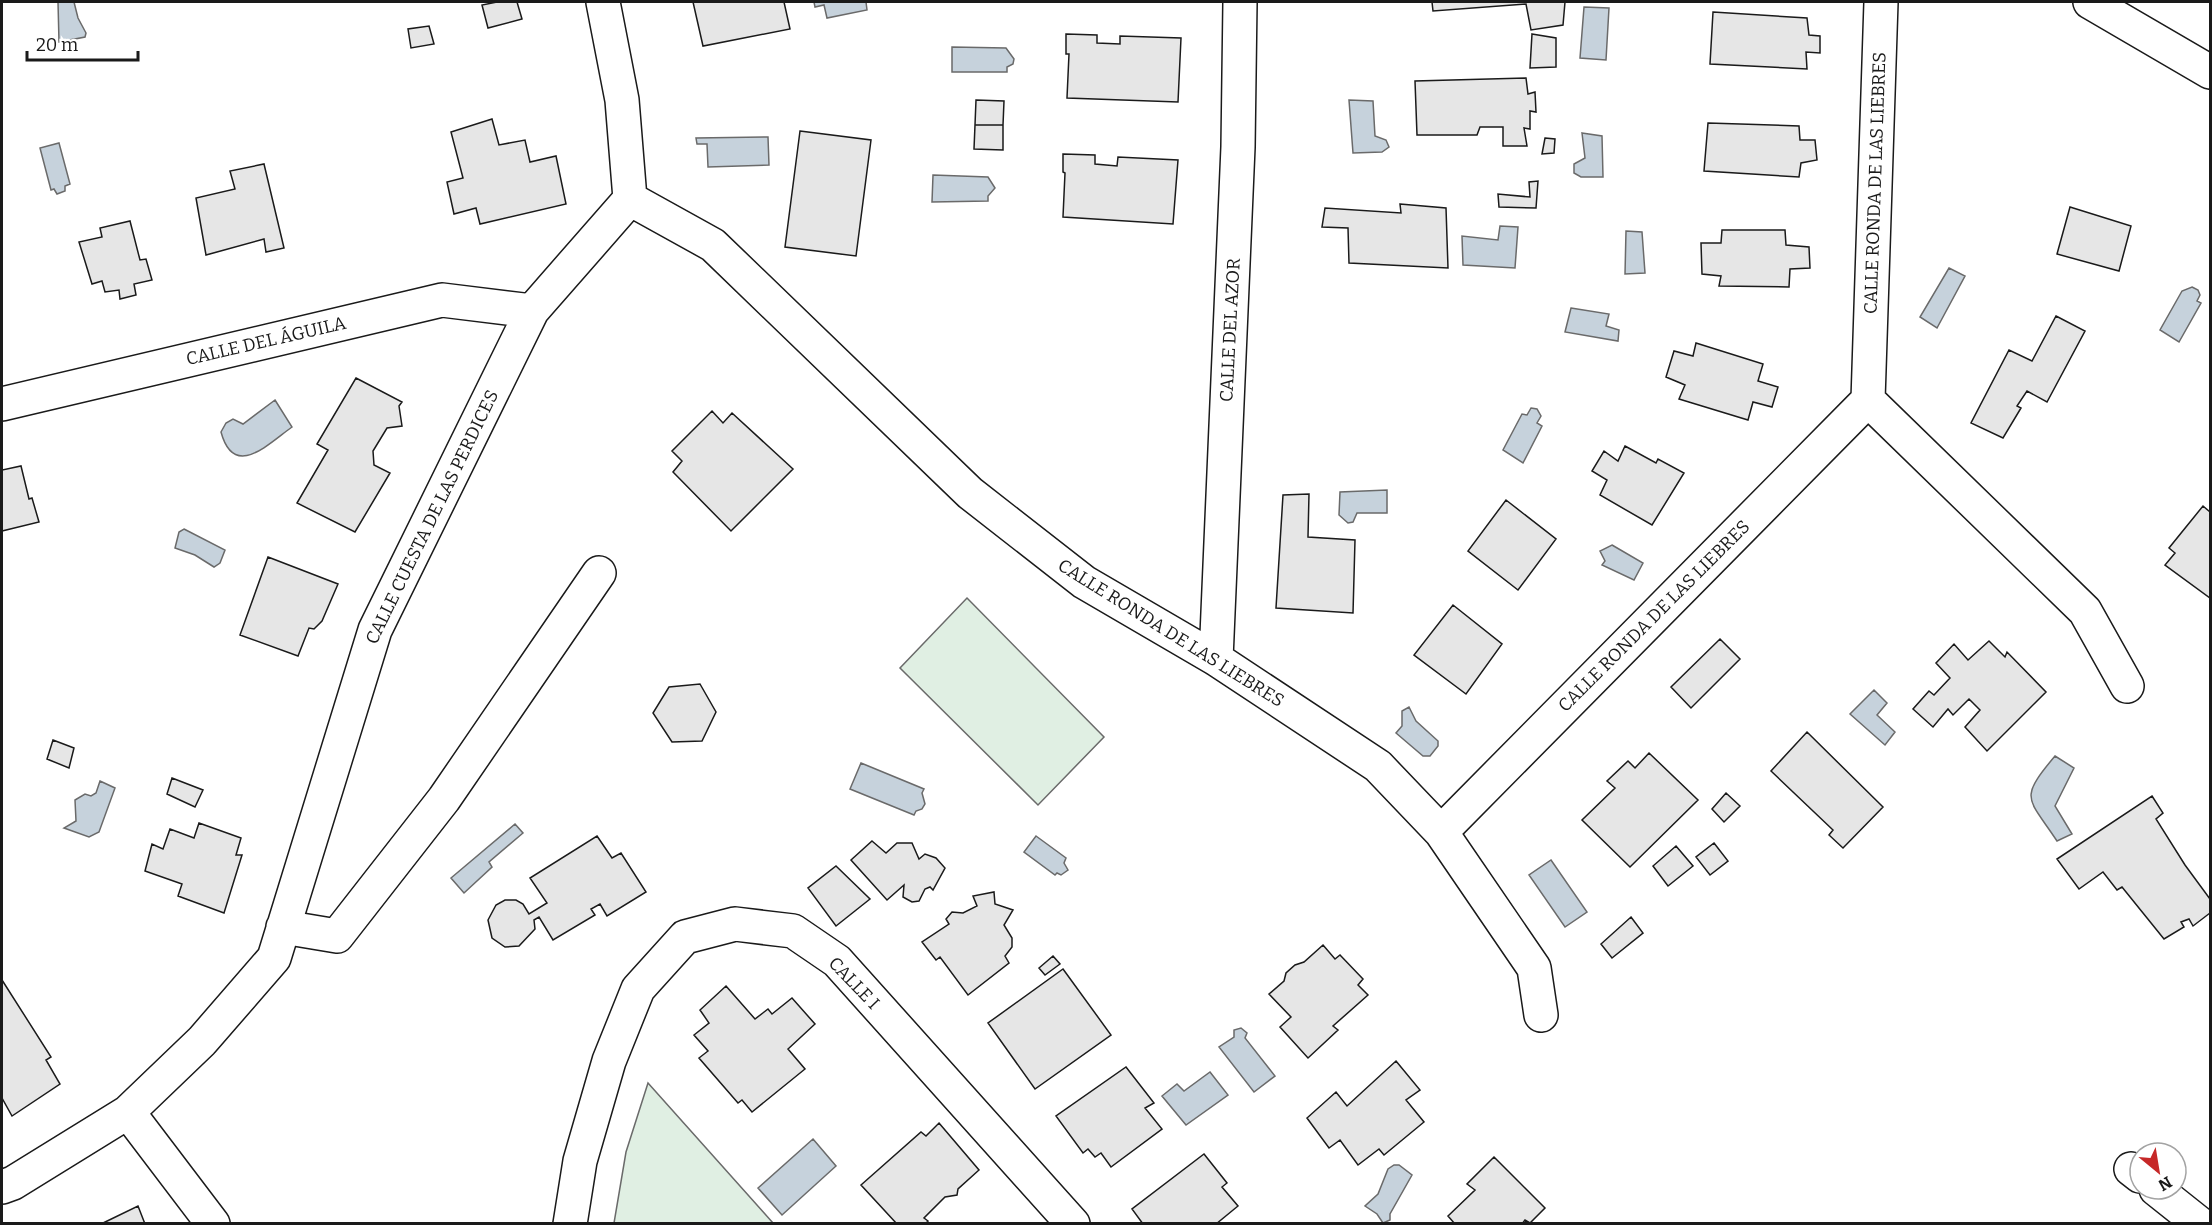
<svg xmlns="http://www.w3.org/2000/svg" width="2212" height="1225" font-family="Bitter,serif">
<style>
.green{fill:#e0efe3;stroke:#6a6a6a;stroke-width:1.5}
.water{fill:#c6d2dc;stroke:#6a6a6a;stroke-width:1.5}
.building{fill:#e6e6e6;stroke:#1a1a1a;stroke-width:1.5}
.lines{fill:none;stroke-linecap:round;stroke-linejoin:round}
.minor-casing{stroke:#1a1a1a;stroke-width:36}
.minor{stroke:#fff;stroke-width:33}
.labels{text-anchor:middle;stroke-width:4.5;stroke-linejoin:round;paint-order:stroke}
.street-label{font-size:18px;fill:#1a1a1a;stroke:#fff}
</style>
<rect width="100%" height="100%" fill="#fff"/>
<path class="green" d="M967 598 1104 737 1038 805 900 668Z
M648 1083 773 1223H614L626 1152Z"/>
<path class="water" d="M58 2H74L78 18 86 33 85 37 59 42Z
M814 2H866L867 10 827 18 824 5 815 7Z
M1584 7 1609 8 1606 60 1580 58Z
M952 47 1006 48 1014 59 1013 64 1007 67V72H952Z
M1349 100 1373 101 1375 136 1386 140 1389 147 1382 152 1353 153Z
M1582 133 1602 136 1603 177H1581L1574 173V164L1585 158Z
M768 137 769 165 708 167 707 144H697L696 138Z
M59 143 70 184 65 186V191L57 194 54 189 51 190 40 148Z
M933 175 988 177 995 188 988 196V201L932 202Z
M1500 226 1518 227 1515 268 1463 265 1462 236 1498 240Z
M1626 231 1642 232 1645 273 1625 274Z
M1949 268 1965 276 1937 328 1920 317Z
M2192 287 2198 290 2200 295 2197 301 2201 303 2179 342 2160 330 2182 291Z
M1571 308 1609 314 1606 326 1619 330 1618 341 1565 332Z
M275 400 292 427C268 444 234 480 221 432L226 423 233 419 243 424Z
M1531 408 1537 409 1541 416 1537 423 1542 426 1523 463 1503 450 1522 414 1527 415Z
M1387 490V513H1357L1353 522 1348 523 1339 515 1340 492Z
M184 529 225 550 220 563 214 567 195 555 175 548 179 532Z
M1612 545 1643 563 1634 580 1602 565 1605 561 1600 551Z
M1874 690 1887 703 1877 715 1895 732 1885 745 1850 714Z
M1409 707 1416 721 1438 741V746L1430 756H1423L1396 733 1402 726V711Z
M2055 756 2074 768 2055 806 2072 834 2057 841C2028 797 2018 800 2055 756Z
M861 763 924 789 922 793 925 804 922 809 916 811 914 815 850 789Z
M100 781 115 788 99 832 89 837 64 828 76 821 75 800 85 794 91 796 96 793Z
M515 824 523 833 489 862 492 867 464 893 451 878Z
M1036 836 1066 858 1064 863 1068 870 1061 875 1057 873 1055 875 1024 852Z
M1551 860 1587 912 1565 927 1529 875Z
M1241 1028 1247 1033 1245 1038 1275 1076 1254 1092 1219 1047 1234 1037V1030Z
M1210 1072 1228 1095 1186 1125 1162 1096 1177 1084 1184 1091Z
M813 1139 836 1166 782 1215 758 1188Z
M1394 1165H1399L1412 1175 1390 1214V1220L1383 1223 1377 1214 1365 1206 1378 1194 1388 1169Z"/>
<path class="building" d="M497 2H517L522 19 488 28 482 5Z
M693 2H784L790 29 703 46Z
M1432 2H1565L1563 25 1531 30 1526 4 1433 11Z
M1713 12 1807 18 1809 35 1820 36V53L1806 52 1807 69 1710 64Z
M429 26 434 44 411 48 408 29Z
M1066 34 1097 35V43L1120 44V36L1181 38 1178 102 1067 98 1069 54H1066Z
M1532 34 1556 38V67L1530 68Z
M1526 78 1528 94 1535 92 1536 112 1530 111V129L1524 128 1527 146H1503V127H1480L1477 135H1417L1415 81Z
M976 100 1004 101 1003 125H975Z
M492 119 499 145 525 140 530 162 556 156 566 204 480 224 476 208 454 214 447 182 463 178 451 132Z
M1708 123 1799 126 1800 140H1815L1817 160 1801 163 1799 177 1704 171Z
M975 125H1003V150L974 149Z
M800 131 871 140 856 256 785 247Z
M1545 138 1555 139 1554 153 1542 154Z
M1063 154 1095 155V164L1117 166 1118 157 1178 160 1173 224 1063 217 1065 173 1063 172Z
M264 164 284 248 266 252 264 239 206 255 196 198 235 189 230 171Z
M1538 181 1536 208 1499 207 1498 194 1530 197 1529 182Z
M1400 204 1446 208 1448 268 1349 263 1348 228 1322 227 1325 208 1401 213Z
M2070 207 2131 226 2119 271 2057 254Z
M130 221 140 260 146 259 152 280 134 284 136 295 120 299 119 290 105 292 102 281 92 284 79 242 102 237 100 228Z
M1722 230H1785L1786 245 1809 247 1810 268 1790 269 1789 287 1719 286 1721 276 1702 274 1701 243H1721Z
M2056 316 2085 331 2047 402 2027 391 2017 406 2021 408 2003 438 1971 423 2009 350 2032 361Z
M1696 343 1763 364 1758 381 1778 387 1772 407 1753 402 1748 420 1679 399 1685 385 1666 377 1674 351 1693 356Z
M356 378 402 402 399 406 402 426 387 428 373 451 374 465 390 473 355 532 297 503 328 450 317 444Z
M712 411 723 423 732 413 793 469 731 531 673 472 682 461 672 451Z
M1625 446 1656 463 1658 459 1684 473 1652 525 1600 495 1607 480 1592 471 1604 451 1618 461Z
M21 466 29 499 32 498 39 522 2 531V470Z
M1309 494 1308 537 1355 540 1353 613 1276 608 1283 495Z
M1506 500 1556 539 1518 590 1468 551Z
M2203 506 2210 512V598L2165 565 2175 553 2169 548Z
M268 557 338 584 322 621 314 629 309 628 298 656 240 635Z
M1453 605 1502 644 1466 694 1414 655Z
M1720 639 1740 659 1691 708 1671 687Z
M1989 641 2005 657 2007 652 2046 692 1987 751 1965 727 1980 710 1969 699 1953 715 1948 709 1933 727 1913 709 1929 691 1934 695 1950 678 1936 663 1954 644 1968 660Z
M700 684 716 712 702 741 672 742 653 713 669 687Z
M1807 732 1883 807 1843 848 1829 835 1833 830 1771 771Z
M53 740 74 748 69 768 47 759Z
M1649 753 1698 800 1630 867 1582 820 1615 788 1607 781 1628 761 1635 768Z
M172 778 203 790 195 807 167 794Z
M1726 793 1740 806 1724 822 1712 809Z
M2152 796 2163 813 2156 819 2185 865 2210 899V913L2193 926 2189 919 2181 922 2184 927 2164 939 2122 887 2117 890 2103 872 2079 889 2057 859Z
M199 823 241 838 236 855H242L224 913 178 896 182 884 145 871 152 844 163 849 170 829 194 838Z
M597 836 612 858 621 853 646 892 607 916 600 904 591 909 595 915 553 940 539 917 534 920 535 929 519 946 505 947 492 938 488 920 496 905 505 900H516L523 904 529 914 547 903 530 878Z
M872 841 886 853 897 843H912L919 859 925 854 936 858 945 868 933 890 930 887 925 889 919 901 912 902 903 897 904 885 887 900 851 860Z
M1714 843 1728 861 1710 875 1696 857Z
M1676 846 1693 866 1668 886 1653 866Z
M836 866 870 899 836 926 808 888Z
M994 892 995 904 1013 910 1004 925 1012 938V947L1005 956 1009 963 968 995 940 957 936 960 922 942 949 924 946 919 952 912 963 913 977 906 973 896Z
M1631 917 1643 933 1612 958 1601 944Z
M1323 945 1335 959 1340 955 1363 979 1358 985 1368 995 1333 1026 1338 1030 1308 1058 1280 1027 1291 1017 1269 994 1284 981 1286 973 1295 965 1304 962Z
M1053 956 1060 964 1045 975 1039 968Z
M1063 969 1111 1035 1035 1089 988 1023Z
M2 980 51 1057 46 1060 60 1084 12 1116 2 1098Z
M726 986 755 1019 768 1009 772 1014 792 998 815 1024 788 1049 805 1069 752 1112 742 1100 738 1103 699 1058 708 1051 694 1035 709 1023 700 1010Z
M1396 1061 1420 1090 1406 1100 1424 1122 1384 1155 1379 1149 1358 1165 1340 1140 1329 1148 1307 1118 1336 1092 1347 1106Z
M1126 1067 1154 1103 1145 1108 1162 1129 1111 1167 1101 1153 1095 1157 1088 1149 1083 1153 1056 1116Z
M939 1123 979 1170 958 1189 957 1195 945 1197 924 1218 928 1221 925 1224H897L861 1185 921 1132 926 1136Z
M1204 1154 1227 1183 1222 1187 1238 1206 1216 1224H1143L1132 1209Z
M1494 1157 1545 1208 1530 1223 1525 1220 1522 1224H1455L1448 1216 1475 1190 1467 1184Z
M138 1206 145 1224H101Z"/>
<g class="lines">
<defs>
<path id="minor" d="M2090 2 2210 72
M630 199 713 245 970 493 1084 582 1216 659 1378 766 1441 832 1534 968 1541 1015
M1868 400 2085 611 2127 686
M2 404 442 300 532 311
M1216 659 1238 147 1240 2
M1441 832 1868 400 1881 2
M283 927 337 936 444 799 599 573
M128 1112 213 1224
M2131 1169 2140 1176
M2 1187 13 1183 128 1112 202 1041 274 958 375 630 532 311 630 199 622 100 603 2
M2156 1189 2200 1224
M570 1224 580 1161 609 1061 638 989 685 937 735 924 793 931 837 961 1073 1224"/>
</defs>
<use href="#minor" class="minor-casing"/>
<use href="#minor" class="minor"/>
</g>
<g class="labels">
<g class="street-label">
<text transform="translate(1875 183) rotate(-88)" y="6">CALLE RONDA DE LAS LIEBRES</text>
<text transform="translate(1230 330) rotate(-87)" y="6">CALLE DEL AZOR</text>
<text transform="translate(266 341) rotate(-13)" y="6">CALLE DEL ÁGUILA</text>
<text transform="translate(432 517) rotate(-64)" y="6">CALLE CUESTA DE LAS PERDICES</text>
<text transform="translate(1654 616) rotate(-45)" y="6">CALLE RONDA DE LAS LIEBRES</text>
<text transform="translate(1171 633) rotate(32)" y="6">CALLE RONDA DE LAS LIEBRES</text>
<text transform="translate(854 983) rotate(46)" y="6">CALLE I</text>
</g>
</g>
<rect width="2212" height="1225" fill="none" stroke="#1a1a1a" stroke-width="6"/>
<g transform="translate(2158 1171) rotate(150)"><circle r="28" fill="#ffffff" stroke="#a3a3a3" stroke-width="1.5"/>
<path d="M0-4.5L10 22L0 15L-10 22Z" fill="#c62828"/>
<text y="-9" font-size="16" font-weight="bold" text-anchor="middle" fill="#1a1a1a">N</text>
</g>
<path d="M27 51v9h111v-9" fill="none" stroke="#1a1a1a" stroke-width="3"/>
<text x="36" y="51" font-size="18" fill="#1a1a1a" stroke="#ffffff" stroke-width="4.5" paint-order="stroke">20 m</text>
</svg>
